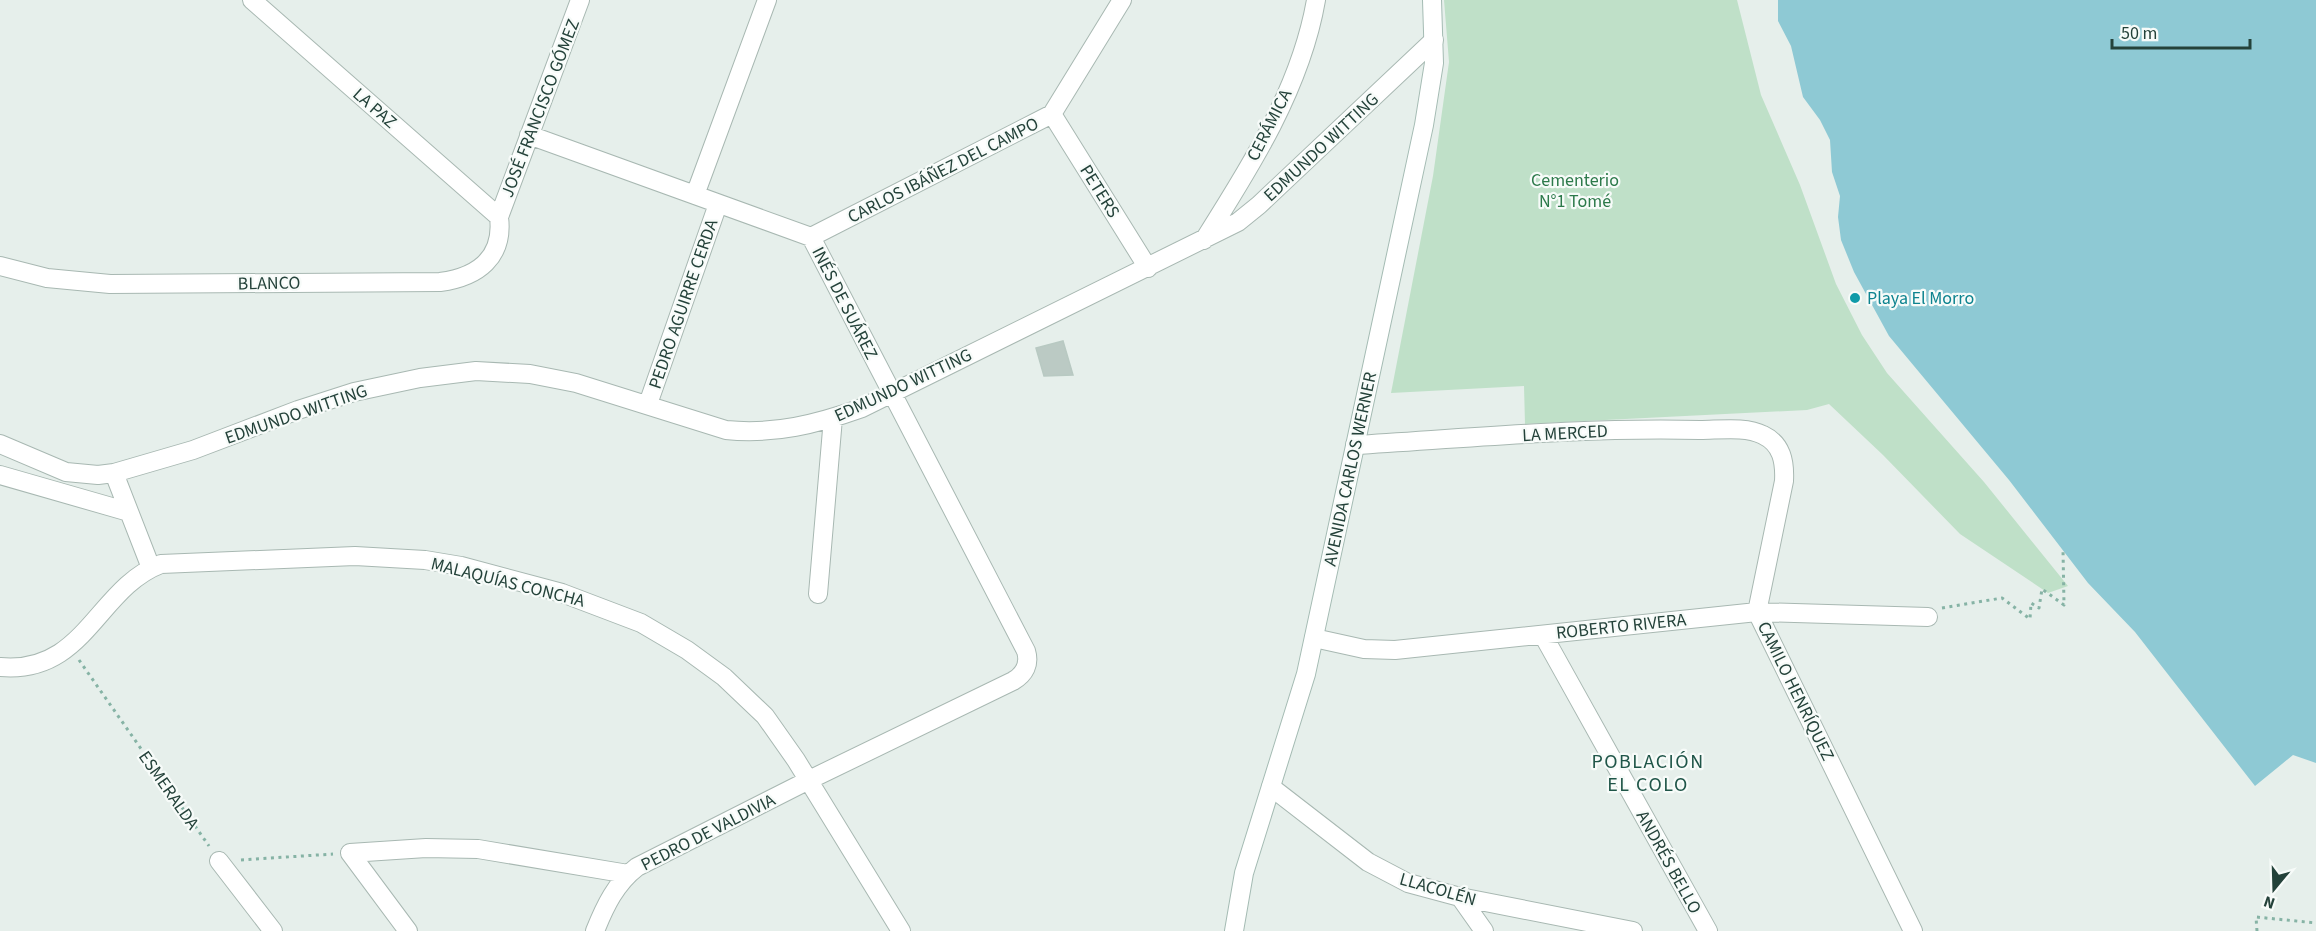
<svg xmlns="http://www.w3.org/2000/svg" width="2316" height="931" font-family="'Source Sans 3',sans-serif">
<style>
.green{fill:#bfe0c8}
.water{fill:#8ec9d4}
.building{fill:#bbcac4;stroke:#b8c9c2;stroke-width:1.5}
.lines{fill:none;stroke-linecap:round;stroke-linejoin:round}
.minor-casing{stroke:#a8b8b2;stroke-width:20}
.secondary-casing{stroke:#a4bbb3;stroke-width:20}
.path{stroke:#86b3a5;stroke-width:3;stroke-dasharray:3 4.5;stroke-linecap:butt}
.minor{stroke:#fff;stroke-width:18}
.secondary{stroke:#fff;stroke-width:18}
.culture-dot{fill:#0f9aa8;stroke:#f7fbf9;stroke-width:2}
.labels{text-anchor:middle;stroke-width:4.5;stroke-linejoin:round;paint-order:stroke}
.street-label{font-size:18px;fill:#24423a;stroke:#f7fbf9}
.park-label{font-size:18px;fill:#2d7a4b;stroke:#f7fbf9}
.culture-label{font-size:18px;fill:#0d838f;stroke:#f7fbf9;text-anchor:start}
.neighbourhood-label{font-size:20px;letter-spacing:1.5px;fill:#1f5548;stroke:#f7fbf9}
</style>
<rect width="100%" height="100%" fill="#e6efeb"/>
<path class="green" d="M1444 0H1737L1761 95 1800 185 1836 284 1862 335 1887 373 1984 482 2068 586 2048 593 1960 534 1883 455 1829 404 1807 410 1525 424 1524 386 1391 393 1433 176 1449 62Z"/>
<path class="water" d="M1778 0H2316V763L2293 755 2255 786 2135 632 2088 583 2009 480 1889 336 1854 272 1841 240 1838 217 1840 196 1832 172 1830 140 1820 120 1803 97 1791 46 1778 21Z"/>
<path class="building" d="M1063 341 1073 375 1044 376 1036 348Z"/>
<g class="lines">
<defs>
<path id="minor" d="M252 0 499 217
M1052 114 1148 268
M529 135 811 237 1026 651C1030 664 1025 674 1013 681L809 780 637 867C616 883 605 906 595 931
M695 195 767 0
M811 237 1052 114 1122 0
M1204 240C1251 166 1301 87 1316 0
M0 266 47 278 110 284 440 282C478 277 504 257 499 217L580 0
M648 404 718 204
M0 444 66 472 98 475 114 473 193 450 298 410 354 392 420 378 476 371 530 374 576 383 726 430C774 435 817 424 862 408L1238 222 1259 205 1434 40
M1355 445C1470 438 1585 427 1700 430 1719 430 1746 426 1763 435 1782 444 1785 462 1784 481L1757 612 1913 931
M114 473 151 568
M0 475 129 512
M818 594 833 418
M1543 635 1708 931
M1314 638 1364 649 1395 650 1757 612 1928 617
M0 667C85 675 97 588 161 564L355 556 425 560 461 566 562 593 641 623 687 650 724 677 765 716 796 760 901 931
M1271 787 1368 862 1408 883 1460 897 1633 931
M350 853 426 848 478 849 628 874
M350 853 408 931
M219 861 273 931
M1460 897 1484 931"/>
<path id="secondary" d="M1234 931 1244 873 1306 674 1424 125 1434 63 1432 0"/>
</defs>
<use href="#minor" class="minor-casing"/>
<use href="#secondary" class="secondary-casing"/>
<path class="path" d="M1942 608 2002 598 2030 619 2031 603 2039 608 2042 589 2064 605 2063 549
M79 660 209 846
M241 860 333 854
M2257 931 2256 917 2316 923"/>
<use href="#minor" class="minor"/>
<use href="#secondary" class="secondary"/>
</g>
<circle class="culture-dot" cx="1855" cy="298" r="6"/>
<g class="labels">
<g class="street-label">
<text transform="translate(375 108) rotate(41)" y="6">LA PAZ</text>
<text transform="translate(540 108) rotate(-69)" y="6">JOSÉ FRANCISCO GÓMEZ</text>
<text transform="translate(1269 125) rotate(-63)" y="6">CERÁMICA</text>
<text transform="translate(1321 147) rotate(-43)" y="6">EDMUNDO WITTING</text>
<text transform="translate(943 170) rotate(-27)" y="6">CARLOS IBÁÑEZ DEL CAMPO</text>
<text transform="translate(1100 191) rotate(58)" y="6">PETERS</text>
<text transform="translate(269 283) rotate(-1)" y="6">BLANCO</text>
<text transform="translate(845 303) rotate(63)" y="6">INÉS DE SUÁREZ</text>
<text transform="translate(683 304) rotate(-71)" y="6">PEDRO AGUIRRE CERDA</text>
<text transform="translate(903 385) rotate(-25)" y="6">EDMUNDO WITTING</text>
<text transform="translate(296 414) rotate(-19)" y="6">EDMUNDO WITTING</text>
<text transform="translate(1565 433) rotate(-3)" y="6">LA MERCED</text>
<text transform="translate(1350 469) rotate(-78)" y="6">AVENIDA CARLOS WERNER</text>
<text transform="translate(508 582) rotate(14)" y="6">MALAQUÍAS CONCHA</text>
<text transform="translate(1621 626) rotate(-6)" y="6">ROBERTO RIVERA</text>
<text transform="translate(1796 691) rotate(64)" y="6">CAMILO HENRÍQUEZ</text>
<text transform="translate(169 790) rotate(55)" y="6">ESMERALDA</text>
<text transform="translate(708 832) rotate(-27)" y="6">PEDRO DE VALDIVIA</text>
<text transform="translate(1669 862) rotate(61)" y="6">ANDRÉS BELLO</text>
<text transform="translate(1438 889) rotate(16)" y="6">LLACOLÉN</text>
</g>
<g class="park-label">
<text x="1575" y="186">Cementerio<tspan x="1575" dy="21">N°1 Tomé</tspan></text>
</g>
<g class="culture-label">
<text x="1867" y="304">Playa El Morro</text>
</g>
<g class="neighbourhood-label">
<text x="1648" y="768">POBLACIÓN<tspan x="1648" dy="23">EL COLO</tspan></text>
</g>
</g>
<g transform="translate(2274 889) rotate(199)" stroke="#f7fbf9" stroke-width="4.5" paint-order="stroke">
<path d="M0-4.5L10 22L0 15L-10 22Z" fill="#24423a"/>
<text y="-9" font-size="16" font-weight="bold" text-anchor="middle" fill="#24423a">N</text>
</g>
<path d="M2112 39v9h138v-9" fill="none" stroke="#24423a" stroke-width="3"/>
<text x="2121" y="39" font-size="18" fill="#24423a" stroke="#f7fbf9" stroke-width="4.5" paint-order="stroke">50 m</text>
</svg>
